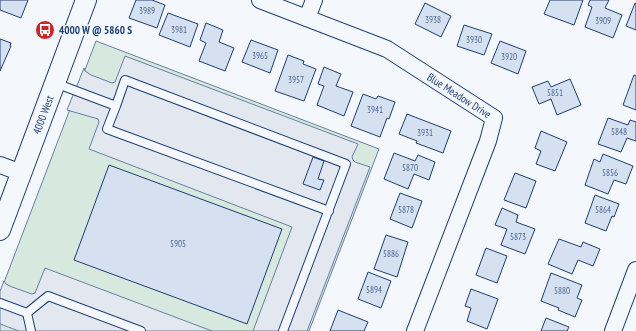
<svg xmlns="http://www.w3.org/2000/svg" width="636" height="331" font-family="'PT Sans Narrow',sans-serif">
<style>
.green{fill:#d7e8df;stroke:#687fa3}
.parking{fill:#e3e8f0;stroke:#687fa3}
.building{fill:#d5e0f0;stroke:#1d3f73}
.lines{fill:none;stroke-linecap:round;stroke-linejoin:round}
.service-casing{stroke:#1d3f73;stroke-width:10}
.minor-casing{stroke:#1d3f73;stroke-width:18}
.tertiary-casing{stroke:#1d3f73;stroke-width:22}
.service{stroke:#f4f7fb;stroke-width:8}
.minor{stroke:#f4f7fb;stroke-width:16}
.tertiary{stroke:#f4f7fb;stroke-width:20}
.labels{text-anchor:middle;stroke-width:3;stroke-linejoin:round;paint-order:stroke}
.number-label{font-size:9px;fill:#4b6792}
.poi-label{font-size:11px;font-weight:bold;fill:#1d3f73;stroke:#f4f7fb;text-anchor:start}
.street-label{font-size:11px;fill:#1d3f73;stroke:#f4f7fb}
</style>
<rect width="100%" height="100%" fill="#f4f7fb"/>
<path class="green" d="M96 41 379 149 309 331H0V293Z"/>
<path class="parking" d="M125 56 358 144 352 157 353 160 355 162 370 167 307 331H253L292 227 89 149 99 122 98 119 67 110 84 68 85 71 91 75 112 83 115 82Z
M45 268 212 331H19L0 324V291L4 281 6 284 12 287 32 294 35 293Z"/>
<path class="building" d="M0 0H28L21 18 0 10Z
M136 0H152L165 5 157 28 129 18Z
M550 0H583L574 25 544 14Z
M590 0H609L605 8 622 15 613 38 585 27 592 7 588 5Z
M425 3 451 16 441 37 415 24Z
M635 3 636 4V30L626 26Z
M168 13 198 24 190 47 159 35Z
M206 23 223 30 219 42 234 48 225 71 199 61 206 43 200 40Z
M464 25 492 34 484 55 457 46Z
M0 39 11 43 10 46H11L0 71Z
M251 40 278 50 270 73 242 62Z
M500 41 526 51 518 74 491 63Z
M288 55 304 61 303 64 316 69 304 101 275 91Z
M324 67 341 74 336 86 353 92 344 116 317 105 324 86 318 84Z
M634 75 636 76V110L623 105Z
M570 79 581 105 557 115 551 99 539 104 532 87 548 81 551 87Z
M363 94 376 99 378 96 395 102 389 119 387 118 380 137 351 126Z
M407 114 451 131 443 153 416 143 417 141 399 134Z
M608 118 628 125 630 120 636 122V141L627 138 621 152 598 144Z
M541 131 567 142 555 171 536 164 541 151 535 148Z
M394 153 415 161 418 155 435 162 429 180 414 174 408 189 384 179Z
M603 154 633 166 626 184 614 180 608 194 585 185 594 159 600 162Z
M313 157 324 161 318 179 324 180 320 190 303 184Z
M109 165 282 229 247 324 74 260Z
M515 173 536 181 526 208 504 200Z
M400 193 422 201 412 228 390 219Z
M595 195 619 204 614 217 612 216 606 231 585 223Z
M502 208 518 215 516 222 535 229 525 254 501 245 507 229 495 225Z
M386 235 408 242 397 277 374 269Z
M559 239 581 247 583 242 600 249 593 266 578 260 572 274 548 264Z
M486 248 507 256 497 283 476 275Z
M368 272 391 281 381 308 358 299Z
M551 273 582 285 577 298 582 300 575 317 558 310 559 308 541 301Z
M471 289 498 299 487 329 467 321 471 308 465 306Z
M338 310 368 322 364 331H330Z
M546 318 569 327 567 331H541Z"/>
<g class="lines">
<defs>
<path id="service" d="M55 83 116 106 125 80 346 164 283 331
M116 106 107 129 329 211
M0 303 27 313 31 331
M27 313 48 296 141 331"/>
<g id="minor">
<path id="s1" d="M260 0 387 49 494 118 488 141 415 331"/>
<path d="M307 18 314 0"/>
<path d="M0 165 22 173"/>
<path d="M613 331 636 270"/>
</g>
<g id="tertiary">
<path id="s2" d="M0 230 86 0"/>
</g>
</defs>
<use href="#service" class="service-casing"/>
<use href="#minor" class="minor-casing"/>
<use href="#tertiary" class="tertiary-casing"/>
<use href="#service" class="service"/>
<use href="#minor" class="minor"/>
<use href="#tertiary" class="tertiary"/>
</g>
<defs>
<symbol id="bus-disc" viewBox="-11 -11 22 22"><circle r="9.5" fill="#c62828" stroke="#f4f7fb"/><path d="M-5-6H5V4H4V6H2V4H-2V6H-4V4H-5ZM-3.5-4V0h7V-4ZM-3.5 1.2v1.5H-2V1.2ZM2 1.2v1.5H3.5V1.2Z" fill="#fff"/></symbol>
</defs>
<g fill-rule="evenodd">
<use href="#bus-disc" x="34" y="19" width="22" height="22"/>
</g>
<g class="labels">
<g class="number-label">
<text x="147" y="14">3989</text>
<text x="433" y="23">3938</text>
<text x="603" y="24">3909</text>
<text x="179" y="33">3981</text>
<text x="474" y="43">3930</text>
<text x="260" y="59">3965</text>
<text x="509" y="60">3920</text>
<text x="296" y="83">3957</text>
<text x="555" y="96">5851</text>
<text x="375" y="113">3941</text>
<text x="619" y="135">5848</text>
<text x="425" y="136">3931</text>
<text x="410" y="171">5870</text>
<text x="610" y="176">5856</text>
<text x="406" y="213">5878</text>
<text x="603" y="213">5864</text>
<text x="518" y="240">5873</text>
<text x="178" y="247">5905</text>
<text x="391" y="257">5886</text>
<text x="374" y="293">5894</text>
<text x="562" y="294">5880</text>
</g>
<g class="poi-label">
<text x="59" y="34">4000 W @ 5860 S</text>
</g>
<g class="street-label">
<text dy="4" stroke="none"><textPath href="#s1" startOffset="222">Blue Meadow Drive</textPath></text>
<text dy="4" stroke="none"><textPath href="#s2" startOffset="123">4000 West</textPath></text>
</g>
</g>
</svg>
